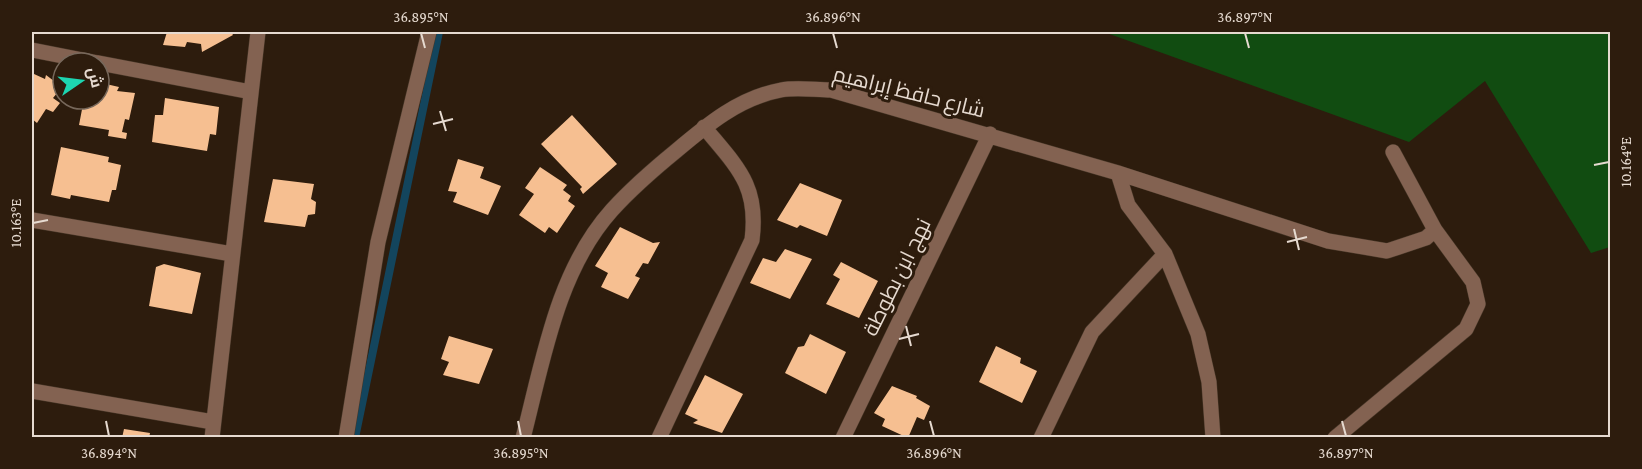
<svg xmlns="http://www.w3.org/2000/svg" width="1642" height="469" font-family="'Crimson Pro',Cairo,serif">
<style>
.green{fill:#114c11}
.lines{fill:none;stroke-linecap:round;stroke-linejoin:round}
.stream{stroke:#13455d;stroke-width:8}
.building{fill:#f6bf91}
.minor-casing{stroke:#473728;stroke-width:16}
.minor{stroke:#836251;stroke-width:15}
.ticks{fill:none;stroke:#e6dad0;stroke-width:2}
.labels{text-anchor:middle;stroke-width:6;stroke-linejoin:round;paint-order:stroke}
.street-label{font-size:21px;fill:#e6dad0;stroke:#2d1c0d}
.neatline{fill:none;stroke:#e6dad0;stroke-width:2}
.ticks-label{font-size:15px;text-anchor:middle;fill:#e6dad0}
</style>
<rect width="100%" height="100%" fill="#2d1c0d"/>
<path class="green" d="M1104 32H1610V247L1591 253 1485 81 1409 142Z"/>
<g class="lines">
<path class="stream" d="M355 438 439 32"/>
</g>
<path class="building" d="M167 32H231L233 35 202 52 201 44 187 42 185 47 163 45Z
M34 74 45 79 46 75 62 87 53 98 60 103 53 112 46 109 37 123 32 119Z
M106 84 119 87 117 91 135 93 129 120 125 119 122 132 127 133 126 139 108 136 109 130 79 125 84 99H99V87L105 88Z
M165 98 219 107 216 135 210 134 207 151 152 142 155 115H163Z
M572 115 617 164 583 194 580 189 582 187 541 144Z
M61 147 109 157 108 162 121 165 116 190H112L109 202 71 195 70 199 51 195Z
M458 159 484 167 480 178 501 186 488 215 453 202 457 192 448 191Z
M540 167 567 185 563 190 571 196 568 201 575 206 557 233 549 227 545 233 519 215 534 194 525 188Z
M273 179 314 184 311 199 316 202 315 214 308 215 305 227 264 222Z
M800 183 842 200 827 236 800 225 797 228 777 220Z
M620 227 653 243 660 242 648 264 643 263 635 276 640 278 628 299 601 287 608 273 595 266Z
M785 249 812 259 790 299 750 283 763 258 776 262Z
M841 262 878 281 859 318 826 304 840 279 833 275Z
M164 264 201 273 192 314 149 306 156 267Z
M810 334 846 352 826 394 785 373 798 347 804 346Z
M449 336 493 349 479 384 443 375 449 362 441 359Z
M996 346 1021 358 1020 363 1037 371 1022 403 979 382Z
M705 375 743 394 722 433 693 423 698 420 685 414Z
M892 386 917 396 916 398 930 406 924 420 917 417 908 438 882 426 885 419 874 413Z
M124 429 150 433 149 438H122Z"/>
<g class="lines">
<defs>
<path id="minor" d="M32 50 98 63
M99 63 251 92
M1118 173 1328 241 1387 251 1426 238 1435 230
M32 220 232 254
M32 391 213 422
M212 438 258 32
M346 438 378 242 429 32
M523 438C543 361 557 271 612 210 632 188 654 169 676 151 708 124 739 98 781 90 797 87 815 90 831 90L1118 173 1128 205 1165 254 1198 334 1209 382 1213 438
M659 438 752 240C759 185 737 167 704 127
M843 438 990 134
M1041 438 1092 332 1165 254
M1335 438 1466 329 1478 304 1473 282 1435 230 1393 152"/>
</defs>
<use href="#minor" class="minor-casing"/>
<use href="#minor" class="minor"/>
</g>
<path class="ticks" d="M421 33 425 48M833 33 837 48M1245 33 1249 48M440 111 446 131M433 124 453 119M1594 165 1609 162M33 223 48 220M1294 229 1299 250M1287 242 1307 237M906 326 911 346M899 339 919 334M106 421 109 436M518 421 521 436M930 421 934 436M1342 421 1346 436"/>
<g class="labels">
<g class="street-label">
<text transform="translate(909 92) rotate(14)" y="7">شارع حافظ إبراهيم</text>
<text transform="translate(897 277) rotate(-64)" y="7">نهج ابن بطوطة</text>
</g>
</g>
<rect width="1642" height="469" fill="none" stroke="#2d1c0d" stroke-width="66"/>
<g transform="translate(81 81) rotate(76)"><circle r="28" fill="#2d1c0d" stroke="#77685b" stroke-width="1.5"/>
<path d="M0-4.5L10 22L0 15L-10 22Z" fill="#1dd5b1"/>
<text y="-9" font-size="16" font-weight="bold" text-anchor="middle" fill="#e6dad0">ش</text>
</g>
<rect x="33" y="33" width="1576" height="403" class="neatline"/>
<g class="ticks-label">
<text x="421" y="22">36.895°N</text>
<text x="833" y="22">36.896°N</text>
<text x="1245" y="22">36.897°N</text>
<text transform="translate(1626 162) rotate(-90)" y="5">10.164°E</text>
<text transform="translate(16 223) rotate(-90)" y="5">10.163°E</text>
<text x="109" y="458">36.894°N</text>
<text x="521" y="458">36.895°N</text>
<text x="934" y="458">36.896°N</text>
<text x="1346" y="458">36.897°N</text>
</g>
</svg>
